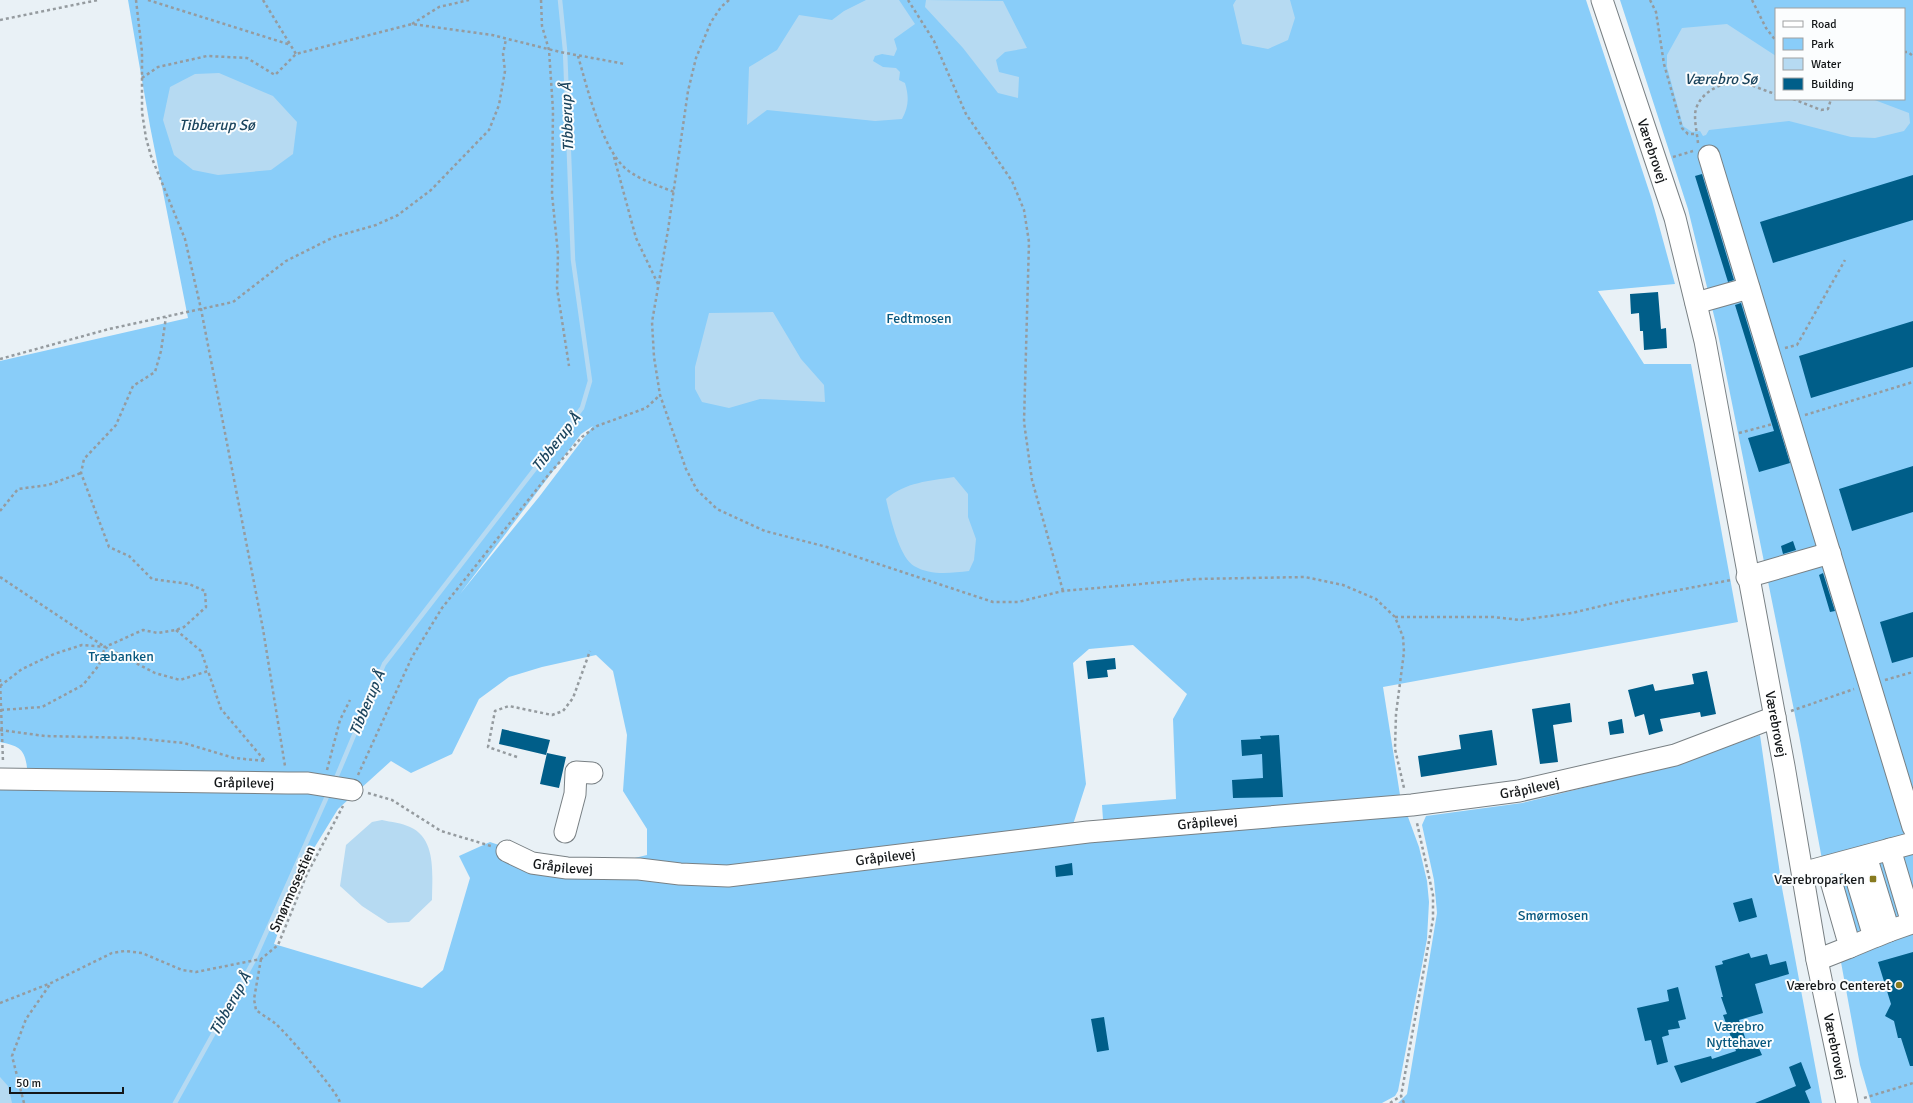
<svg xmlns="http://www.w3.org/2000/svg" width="1913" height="1103" font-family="Signika,sans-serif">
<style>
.green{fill:#89cdf9;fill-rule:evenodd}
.water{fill:#b6daf2}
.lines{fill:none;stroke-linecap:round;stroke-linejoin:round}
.stream{stroke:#b6daf2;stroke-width:4.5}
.building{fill:#005e89}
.minor-casing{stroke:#798084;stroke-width:23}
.path{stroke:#959b9f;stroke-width:2.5;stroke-dasharray:3 3;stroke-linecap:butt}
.minor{stroke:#fff;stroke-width:21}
.poi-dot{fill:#877a1f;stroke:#fbfdfe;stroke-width:1.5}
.labels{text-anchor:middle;stroke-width:4;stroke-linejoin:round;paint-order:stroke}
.street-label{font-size:14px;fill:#141719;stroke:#fbfdfe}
.park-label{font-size:14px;fill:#07587f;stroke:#fbfdfe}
.poi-label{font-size:14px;fill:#141719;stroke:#fbfdfe;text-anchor:end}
.water-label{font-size:15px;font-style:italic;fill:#1b445d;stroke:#fbfdfe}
</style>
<rect width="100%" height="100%" fill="#e9f1f6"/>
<path class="green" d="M128 0H1586L1652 200 1675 284 1598 291 1644 364H1691L1738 622 1383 687 1400 795 1419 847 1427 881 1429 902 1427 939 1398 1091 1395 1096 1382 1103H0V787L35 774 27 768C25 748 18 746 0 742V361L188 318 150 126ZM593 426 539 497 460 594 581 434ZM1133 645 1187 694 1173 719 1176 799 1102 805 1104 834 1069 837 1086 784 1073 663 1089 649ZM596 655 613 671 627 735 623 791 647 829V855L614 863 540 859 490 842 459 856 470 878 443 970 422 988 274 944 300 871 338 809 391 761 411 773 452 754 479 699 509 677 542 667Z
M1620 0H1913V1103H1871L1860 1065 1799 735 1716 324 1688 209ZM1776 9H1904V99H1776Z
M1760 735 1782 888 1822 1103H1398L1407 1094 1437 913 1434 880 1422 825 1426 816 1522 803 1672 766Z"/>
<path class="water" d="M866 0H899L915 24 894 39 897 49 894 56 882 54 875 56 873 61 883 67 896 68 900 72 899 80 905 83C909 97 909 106 902 119L875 121 767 110 747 125 749 67 777 50 799 15 832 20 844 11Z
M926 0 1003 1 1027 48 1005 52 996 60 999 72 1019 77 1018 98 998 93 963 48 925 7Z
M1236 0H1290L1295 18 1288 40 1268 49 1242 44 1233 5Z
M1727 24 1776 56V99H1872L1909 113 1910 123 1904 131 1875 138 1851 137 1789 121 1709 130 1706 135 1703 136 1700 131 1692 132 1683 126 1667 67V55L1682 28Z
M219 73 273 96 297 122 293 154 271 170 218 175 193 170 174 155 163 120 170 87 195 74Z
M773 312 801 359 824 385 825 402 760 399 729 408 702 402 695 389V367L709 313Z
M954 477 968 494V517L976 539 974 560 969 571C951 573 931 576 914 566 899 557 890 516 886 499 906 482 929 481 954 477Z
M382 820C391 822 402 823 410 827 437 839 432 875 432 900L409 922 388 923 362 906 340 886 346 845 372 822Z
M0 1077 8 1086 12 1103H0Z"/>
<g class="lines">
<path class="stream" d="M336 778 384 664 582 408 590 381 573 260 565 50 560 0
M175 1103 253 962 329 792"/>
</g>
<path class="building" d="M1702 174 1734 280 1728 282 1695 176Z
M1913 175V220L1773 263 1760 222Z
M1658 292 1661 329 1666 328 1667 348 1644 350 1643 331H1640L1639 313 1631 314 1630 294Z
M1741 303 1790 463 1759 472 1748 438 1774 431 1735 305Z
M1913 321V367L1811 398 1799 356Z
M1913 466V512L1852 531 1839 489Z
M1793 541 1796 550 1783 554 1781 546Z
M1823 573 1835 611 1830 612 1819 575Z
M1913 612V657L1892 663 1880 622Z
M1115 658 1116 669 1107 670 1108 677 1088 679 1086 661Z
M1707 671 1716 714 1701 717 1700 712 1660 719 1663 731 1649 735 1644 714 1635 717 1628 690 1653 684 1655 691 1694 684 1692 674Z
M1570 703 1572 722 1553 725 1558 762 1540 764 1532 709Z
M1622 719 1624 733 1610 735 1608 722Z
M502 729 550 740 546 755 499 744Z
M1492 730 1497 765 1421 777 1418 756 1461 749 1459 735Z
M1279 735 1283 797 1233 798 1232 780 1263 778 1262 754 1242 756 1241 740 1261 739 1260 736Z
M547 753 566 757 559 788 540 784Z
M1072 863 1073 875 1056 877 1055 866Z
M1752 898 1757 917 1739 922 1733 903Z
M1913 952V1066H1910L1901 1038H1898L1894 1021 1885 1016 1891 1004 1878 962Z
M1749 953 1751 958 1767 954 1770 965 1786 961 1789 974 1755 984 1763 1013 1739 1020 1748 1046 1757 1044 1762 1055 1681 1083 1674 1066 1711 1056 1712 1059 1736 1051 1723 1015 1727 1014 1721 997H1723L1715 966 1723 964 1722 961Z
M1678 987 1686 1019 1678 1021 1680 1028 1668 1030 1669 1035 1662 1037 1668 1062 1657 1065 1651 1040 1645 1041 1637 1008 1669 1001 1667 990Z
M1104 1017 1109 1050 1097 1052 1091 1019Z
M1801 1062 1811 1088 1805 1091 1810 1103H1755L1796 1086 1789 1067Z"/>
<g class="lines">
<defs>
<g id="minor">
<path id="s1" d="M1602 0 1675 218 1705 341 1784 766 1817 960 1847 1103"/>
<path d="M1709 156 1913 827"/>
<path d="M1696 303 1749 288"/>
<path d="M1747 577 1830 553"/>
<path id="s2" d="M0 779 288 783H308L352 790"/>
<path d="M565 832 575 794 576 772 592 773"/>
<path id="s3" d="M507 851 532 863 567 868 639 869 680 874 728 876 1088 832 1412 805 1519 791 1675 755 1775 717"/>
<path d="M1866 856 1889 931 1877 936"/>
<path d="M1813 870 1913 843"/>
<path d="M1889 931 1912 923 1890 849"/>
<path d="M1850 947 1874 937 1851 861"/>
<path d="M1817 960 1850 947 1827 867"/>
</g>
</defs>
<use href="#minor" class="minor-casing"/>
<path class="path" d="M136 0 142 52V112L146 138 151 156 185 239 201 309 263 629 285 766
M148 0 291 45
M263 0 296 54
M541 0 542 26 549 50 553 110 552 194 558 254 557 288 569 366
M729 0 721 7 711 22 696 58 688 91 668 230 652 322 654 357 660 395 686 469 697 490 717 509 765 531 827 547 993 602H1018L1063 591 1196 579 1305 577 1343 585 1376 599 1395 617 1403 637 1404 652 1396 714 1395 749 1404 788
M908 0 934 41 966 114 1012 181 1024 210 1029 242 1024 422 1032 480 1063 591
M1650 0 1656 12 1664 64 1682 128 1688 134H1697
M1752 0 1766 28 1776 41
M0 20 98 0
M412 24 439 7 469 0
M1904 52H1908L1913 56
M578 56C587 87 601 146 625 168 639 180 657 185 674 192
M142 78 158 67 207 56 247 58 275 75 296 54 412 24 492 35 560 52 625 64
M1793 99 1821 110 1828 109 1831 99
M1698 143C1697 134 1695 124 1695 115 1696 94 1722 80 1741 83 1752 84 1764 91 1776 94
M614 157 636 238 658 284
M1673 157 1693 151
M1785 348 1797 345 1845 260
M0 359 109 329 233 302 286 261 334 237 376 225 398 215 431 190 489 130 499 105 505 71 503 54 506 39
M1805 415 1913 382
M1739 433 1773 424
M0 511 18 489 48 485 81 473
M0 577 105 647 155 673 180 680 208 671 221 709 265 761
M1395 617H1493L1520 620 1572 613 1622 601 1731 580
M176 630 201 651 208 671
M0 679 3 762
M1885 680 1913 672
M0 686 22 669 54 654 82 645 105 647 143 630 158 633 176 630 184 627 206 607 205 591 189 584 152 579 129 556 109 547 81 473 84 459 116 425 133 386 155 372 161 351 166 317
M1 710 42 707 83 685 99 665 105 647
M1791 711 1854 689
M0 730 45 736 133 738 184 743 234 758 266 761
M517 757 488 747 495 711 509 706 552 715 563 711 573 698 590 651
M327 770 340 720 350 700
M358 775 412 657 442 608 549 474 582 437 597 426 646 408 660 395
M368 793 392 800 441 831 491 846
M261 959 254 999 256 1010C262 1015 270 1019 276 1024 286 1033 339 1093 340 1103
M0 1003 51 983 112 953 125 951 142 953 182 970 196 972 261 959 278 945 307 874 343 806
M1864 1098 1913 1083
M24 1103 12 1056 26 1019 51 983
M1390 1103 1401 1096
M1404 1103 1401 1096 1433 919V895L1417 823"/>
<use href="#minor" class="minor"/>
</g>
<g class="poi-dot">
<rect x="1869" y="875" width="8" height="8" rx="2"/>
<circle cx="1899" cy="985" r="4"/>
</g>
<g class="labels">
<g class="street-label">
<text dy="5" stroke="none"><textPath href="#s1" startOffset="159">Værebrovej</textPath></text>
<text dy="5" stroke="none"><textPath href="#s1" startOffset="746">Værebrovej</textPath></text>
<text dy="5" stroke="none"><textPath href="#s2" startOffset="244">Gråpilevej</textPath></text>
<text dy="5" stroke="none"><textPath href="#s3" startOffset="1031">Gråpilevej</textPath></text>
<text dy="5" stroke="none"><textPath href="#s3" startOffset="707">Gråpilevej</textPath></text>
<text dy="5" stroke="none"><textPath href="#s3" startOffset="383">Gråpilevej</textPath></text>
<text dy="5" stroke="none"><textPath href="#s3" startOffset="59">Gråpilevej</textPath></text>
<text transform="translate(292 889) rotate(-66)" y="5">Smørmosestien</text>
<text dy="5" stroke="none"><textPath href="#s1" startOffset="1074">Værebrovej</textPath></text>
</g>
<g class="park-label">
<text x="919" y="323">Fedtmosen</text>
<text x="121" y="661">Træbanken</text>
<text x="1553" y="920">Smørmosen</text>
<text x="1739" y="1031">Værebro<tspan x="1739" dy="16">Nyttehaver</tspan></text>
</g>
<g class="poi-label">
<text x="1865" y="884">Værebroparken</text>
<text x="1891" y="990">Værebro Centeret</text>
</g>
<g class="water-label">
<text x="1721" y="84">Værebro Sø</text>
<text transform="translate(567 117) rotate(-92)" y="5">Tibberup Å</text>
<text x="217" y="130">Tibberup Sø</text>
<text transform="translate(556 442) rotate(-52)" y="5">Tibberup Å</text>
<text transform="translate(367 703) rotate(-67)" y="5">Tibberup Å</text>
<text transform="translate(230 1004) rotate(-61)" y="5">Tibberup Å</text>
</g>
</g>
<rect x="1775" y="8" width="130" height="92" fill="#fbfdfe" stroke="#9fa1a2"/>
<rect x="1783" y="21" width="20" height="6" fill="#ffffff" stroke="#9fa1a2"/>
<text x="1811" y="28" font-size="12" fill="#141719">Road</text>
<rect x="1783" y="38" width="20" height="12" fill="#89cdf9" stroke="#9fa1a2"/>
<text x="1811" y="48" font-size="12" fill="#141719">Park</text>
<rect x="1783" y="58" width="20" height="12" fill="#b6daf2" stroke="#9fa1a2"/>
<text x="1811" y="68" font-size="12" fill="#141719">Water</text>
<rect x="1783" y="78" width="20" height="12" fill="#005e89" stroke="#9fa1a2"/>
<text x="1811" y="88" font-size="12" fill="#141719">Building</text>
<path d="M10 1087v6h113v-6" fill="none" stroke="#141719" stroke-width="2"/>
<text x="16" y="1087" font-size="12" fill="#141719" stroke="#fbfdfe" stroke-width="3" paint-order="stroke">50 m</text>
</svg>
